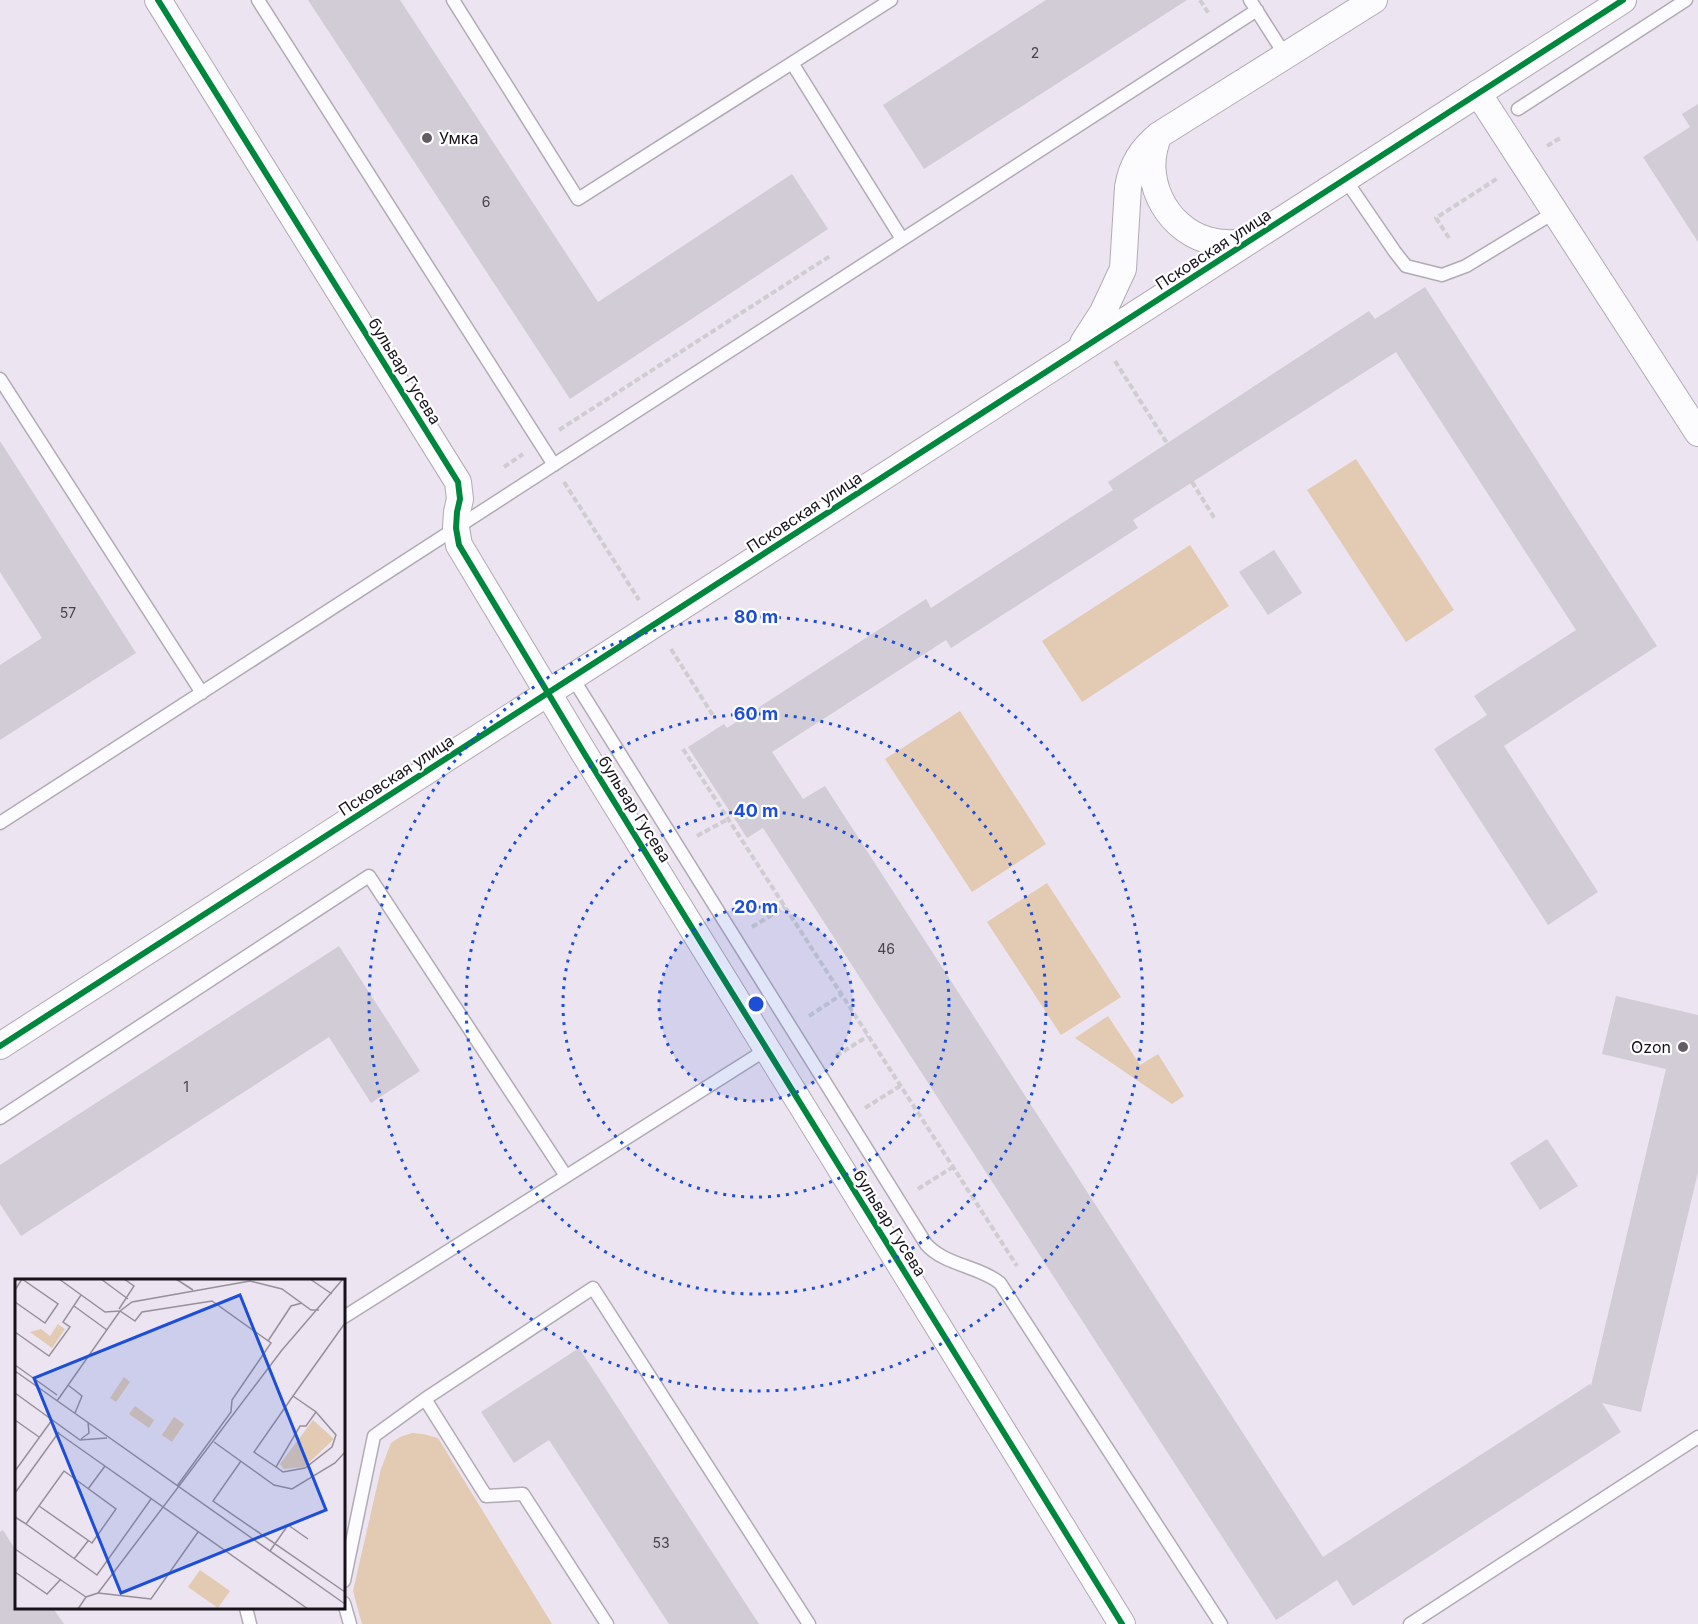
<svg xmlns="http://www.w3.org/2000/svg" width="1698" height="1624" font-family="Inter,sans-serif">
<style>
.green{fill:#e2cab3}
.building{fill:#d2ccd6}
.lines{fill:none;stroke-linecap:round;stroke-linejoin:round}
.service-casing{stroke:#b1abb5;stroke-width:15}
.minor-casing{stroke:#b1abb5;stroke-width:28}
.path{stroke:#cfcdd1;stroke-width:4;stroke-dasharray:6 3;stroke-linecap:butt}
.service{stroke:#fcfbfd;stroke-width:12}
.minor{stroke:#fcfbfd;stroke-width:26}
.cycleway-casing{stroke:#fff;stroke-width:10}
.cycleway{stroke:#00873e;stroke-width:6}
.ring{fill:none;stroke:#1d4ed8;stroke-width:3;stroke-dasharray:3 6}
.poi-dot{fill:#625c65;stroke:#fff;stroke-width:2}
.labels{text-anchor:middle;stroke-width:4.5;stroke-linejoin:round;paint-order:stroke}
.number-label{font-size:14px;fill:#48424b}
.poi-label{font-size:16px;fill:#17121a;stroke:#fff;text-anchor:start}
.street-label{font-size:16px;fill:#17121a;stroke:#fff}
.inset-road{fill:none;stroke:#97909a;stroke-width:1.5}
.view{fill:#1d4ed8;fill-opacity:0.15;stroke:#1d4ed8;stroke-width:3}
.inset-edge{fill:none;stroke:#17121a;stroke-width:3}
.centre{fill:#1d4ed8;stroke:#fff;stroke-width:3}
.ring-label{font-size:18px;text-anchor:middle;font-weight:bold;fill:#1d4ed8;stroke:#fff;stroke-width:4.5;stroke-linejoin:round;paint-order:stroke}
</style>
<rect width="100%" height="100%" fill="#ece4f0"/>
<path class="green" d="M1356 459 1454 610 1406 642 1307 490Z
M1190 545 1229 606 1082 702 1042 641Z
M960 711 1046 844 972 892 885 759Z
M1047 883 1121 997 1061 1035 987 922Z
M1108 1016 1140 1065 1158 1054 1184 1096 1172 1104 1075 1038Z
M412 1433 423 1434 438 1438 552 1624H362L353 1591 381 1469 391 1443 400 1437Z"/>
<path class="building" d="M308 0H400L598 302 792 174 828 229 570 399Z
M1046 0H1187L924 169 883 105Z
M1698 104V242L1643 157 1690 127 1682 114Z
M1425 287 1657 646 1504 746 1598 892 1548 925 1434 749 1487 715 1474 696 1576 630 1396 352 1133 520 1138 528 951 648 946 640 772 752 803 799 825 786 1323 1557 1590 1384 1591 1386 1666 1069 1602 1054 1616 996 1698 1015V1172L1641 1412 1602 1403 1621 1432 1353 1606 1337 1580 1276 1620 763 828 747 838 688 747 724 724 727 728 926 599 931 608 1113 490 1108 482 1369 311 1375 319Z
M0 441 136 653 0 740V665L42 638 0 572Z
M1274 550 1302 593 1268 615 1239 572Z
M339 946 420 1071 371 1103 329 1037 21 1236 0 1204V1165Z
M1547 1139 1578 1186 1540 1210 1510 1163Z
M579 1348 759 1624H669L549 1440 514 1463 481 1412Z
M3 1530 16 1551V1608H53L64 1624H0V1532Z"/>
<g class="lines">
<defs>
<path id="service" d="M258 0 554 465
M453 0 578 199 891 0
M1250 0 1285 55
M792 63 902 239
M1518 109 1686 0
M1345 179 1395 252 1406 266 1442 275 1466 266 1555 212
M0 379 202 693
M572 677 926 1244C944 1265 979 1266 1000 1283L1221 1624
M0 823 1257 10
M0 1118 369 876 566 1176
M344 1317 767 1049
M344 1581 374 1436 425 1399
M344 1603 350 1624
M246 1608 250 1624
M607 1624 523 1494 486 1496 425 1399 593 1288 809 1624
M1410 1624 1698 1437"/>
<path id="minor" d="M158 0 458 482 460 499 457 512 456 528 459 545 584 753 1122 1624
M1478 93 1698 433
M1159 135C1140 176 1164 227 1207 240 1221 244 1235 244 1249 241
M1083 343 1103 312 1123 269 1128 187C1132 164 1142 149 1159 135L1374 0
M0 1046 1623 0"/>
</defs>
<use href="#service" class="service-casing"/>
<use href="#minor" class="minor-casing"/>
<path class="path" d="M1200 0 1209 14
M1547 146 1562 137
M1449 238 1436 218 1498 178
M1115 361 1167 443
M559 430 830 256
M504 467 523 454
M564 482 639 600
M1192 482 1215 519
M671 649 714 717
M683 749 1017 1266
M697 836 728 819
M752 927 785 907
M809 1016 841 995
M836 1056 868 1036
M865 1108 900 1086
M918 1189 953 1167"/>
<use href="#service" class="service"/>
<use href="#minor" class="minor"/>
<defs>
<path id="cycleway" d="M158 0 458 482 460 499 457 512 456 528 459 545 584 753 1122 1624
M0 1046 1623 0"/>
</defs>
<use href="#cycleway" class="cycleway-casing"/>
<use href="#cycleway" class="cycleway"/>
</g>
<circle cx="756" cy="1004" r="97" fill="#1d4ed8" fill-opacity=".12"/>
<g class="ring">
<circle cx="756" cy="1004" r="97"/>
<circle cx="756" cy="1004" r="193"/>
<circle cx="756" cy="1004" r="290"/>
<circle cx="756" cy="1004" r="387"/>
</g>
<g class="poi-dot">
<circle cx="427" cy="138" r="6"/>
<circle cx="1683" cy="1047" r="6"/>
</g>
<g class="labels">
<g class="number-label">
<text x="1035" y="58">2</text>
<text x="486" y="207">6</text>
<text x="68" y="618">57</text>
<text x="886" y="954">46</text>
<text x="186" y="1092">1</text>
<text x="661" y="1548">53</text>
</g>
<g class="poi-label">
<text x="439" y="144">Умка</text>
<text x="1671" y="1053" text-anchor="end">Ozon</text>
</g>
<g class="street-label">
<text transform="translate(1213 249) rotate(-33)" y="6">Псковская улица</text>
<text transform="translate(405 371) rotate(58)" y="6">бульвар Гусева</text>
<text transform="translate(804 512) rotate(-33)" y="6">Псковская улица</text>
<text transform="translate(396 775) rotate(-33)" y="6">Псковская улица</text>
<text transform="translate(635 809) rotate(58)" y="6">бульвар Гусева</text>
<text transform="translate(890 1223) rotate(58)" y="6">бульвар Гусева</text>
</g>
</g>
<g transform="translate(15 1279)">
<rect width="330" height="330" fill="#ece4f0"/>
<path d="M43 45 50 50 37 69 15 53 26 50 35 57ZM109 98 115 103 101 123 95 119ZM120 127 139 141 134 149 114 135ZM159 138 169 145 157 163 147 156ZM298 141 319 160 289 188 269 190 265 185ZM185 291 215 312 203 329 173 308Z" fill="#e2cab3"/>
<path class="inset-road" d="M44 0 90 33 105 32 120 42 127 33 197 22 256 64 217 121 216 133 162 207M86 0 113 20M161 0 178 11M295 0 317 15M0 11 7 0 43 25 30 44 0 23M59 27 92 51M104 30 119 7 109 0M0 53 34 77 55 48 48 43 66 16M253 62 276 27 287 24M0 86 42 116M0 92 330 325M53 106 67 117 60 134M0 114 65 161 92 159M278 117 301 133 291 147H285L261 188 239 173 278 117 330 44M42 122 105 32 117 23 235 2 267 10 296 31H304M0 141 24 158M43 154 293 330M66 160 74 154 73 143M199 163 259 206 277 210 320 184 330 173M226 182 198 222 330 313M261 188 268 193 290 189 317 168 321 156 301 133M0 192 37 141M73 210 90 187M0 214 44 153M0 238 11 245 49 192 101 230 77 264 24 227M11 245 82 296 136 220M0 270 71 318M255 272 273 246 293 260M59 280 73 262M0 293 32 315 46 300M83 314 136 320 183 253M63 330 71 318 83 314 267 71 328 0"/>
<path class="view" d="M225 16 311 231 106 314 19 99Z"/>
<rect width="330" height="330" class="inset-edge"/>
</g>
<circle cx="756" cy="1004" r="9" class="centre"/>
<g class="ring-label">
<text x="756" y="623">80 m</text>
<text x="756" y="720">60 m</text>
<text x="756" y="817">40 m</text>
<text x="756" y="913">20 m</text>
</g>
</svg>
